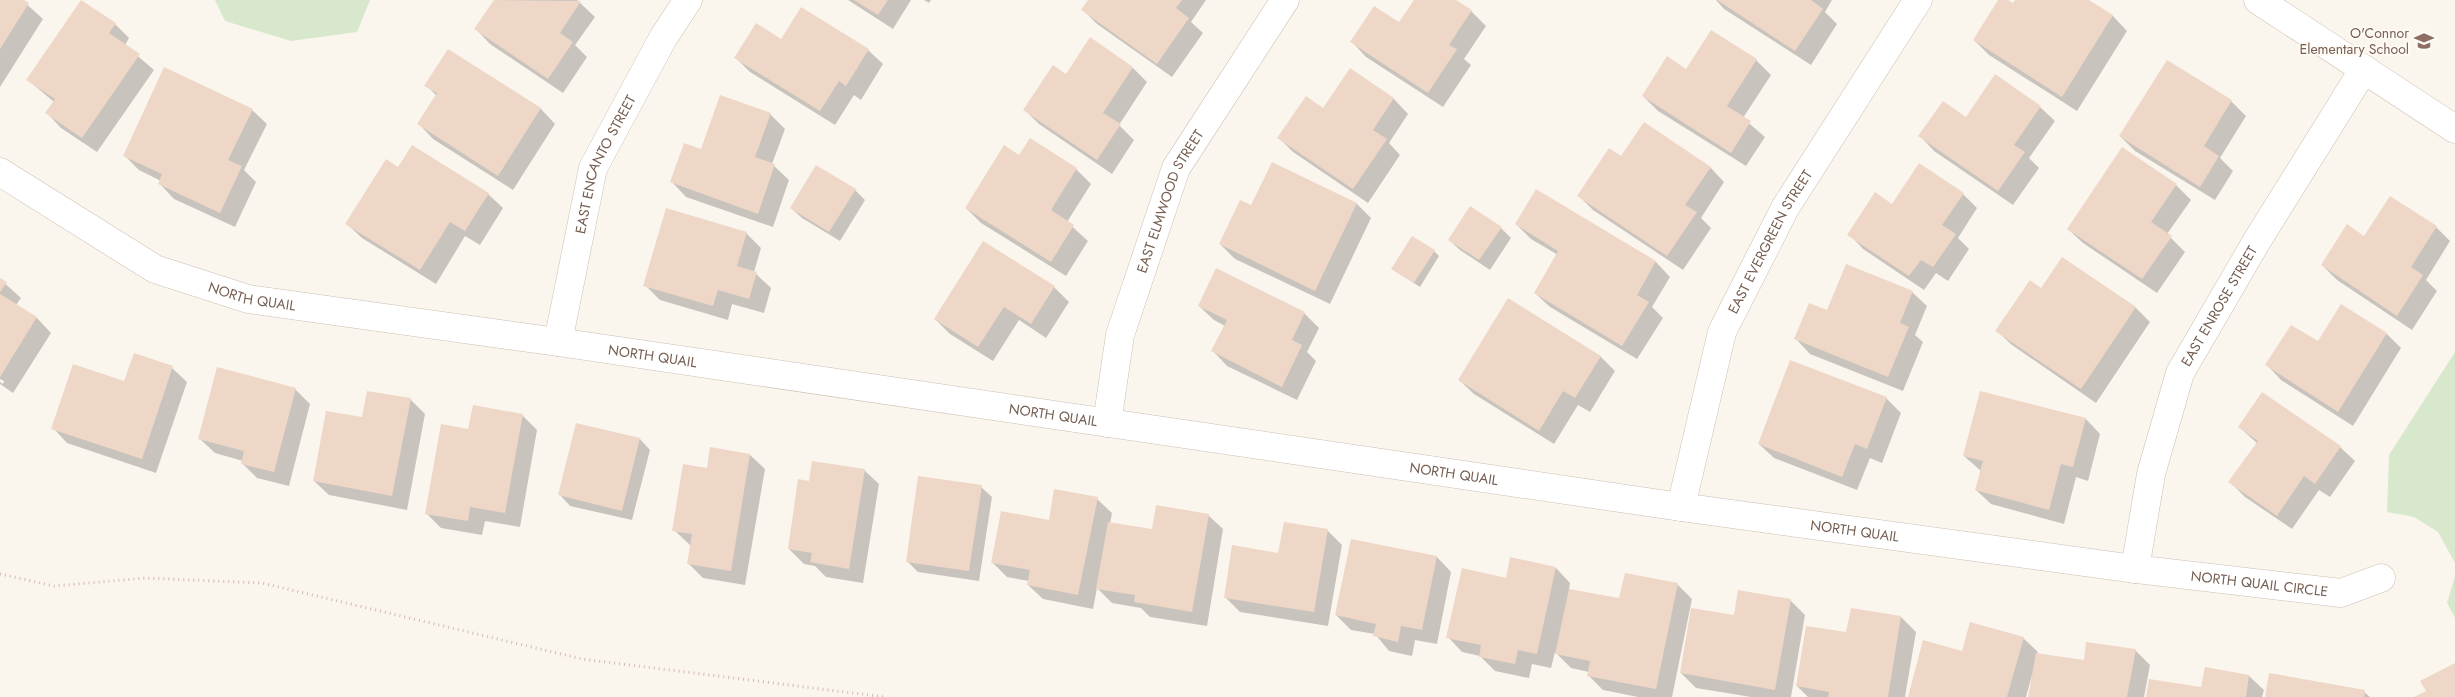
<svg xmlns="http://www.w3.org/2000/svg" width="2455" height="697" font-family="Jost,sans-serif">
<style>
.green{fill:#d7e8cc}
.shadow{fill:#0003}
.building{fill:#eed7c7}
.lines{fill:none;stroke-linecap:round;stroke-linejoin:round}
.minor-casing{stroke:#cdbeb3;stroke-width:29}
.path{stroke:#d3baaa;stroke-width:3;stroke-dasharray:1 4;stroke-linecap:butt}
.minor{stroke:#fff;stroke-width:28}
.labels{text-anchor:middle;stroke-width:4;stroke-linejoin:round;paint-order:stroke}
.education-label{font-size:14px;fill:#785e54;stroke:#fefaf4;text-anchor:end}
.street-label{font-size:14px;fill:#755e51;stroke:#fefaf4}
</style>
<rect width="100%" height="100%" fill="#fbf6ed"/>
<path class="green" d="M215 0H370L357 32 291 41 225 21Z
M2455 352V563L2438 532 2414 517 2387 512 2389 455Z
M2455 576V618L2447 603Z"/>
<path class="shadow" d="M0 0H22L43 19 0 87Z
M495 0H577L595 17 575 45 587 57 563 93 490 44 476 29Z
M848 0H911L893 29Z
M924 0H931L929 3Z
M1089 0H1206L1191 22 1203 33 1172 77 1097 24 1083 10Z
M1415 0H1454L1471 11 1486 26 1464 59 1471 65 1443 107 1366 57 1352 42 1399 24Z
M1716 0H1832L1825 12 1837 24 1811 65 1724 9Z
M2000 0H2005L2014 5 2017 0H2087L2113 16 2127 31 2077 111 1989 55 1974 40Z
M115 24 129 38 125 45 154 70 97 152 61 128 47 113 54 102 28 80Z
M1090 39 1133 68 1147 82 1119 125 1134 140 1112 174 1039 124 1024 109 1066 75Z
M781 41 868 50 883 64 861 100 854 95 835 125 750 72 736 58Z
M448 50 541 109 555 124 513 190 433 139 419 124 437 96 426 85Z
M1756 60 1771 75 1743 118 1765 137 1746 166 1658 111 1643 96 1687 70Z
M2167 61 2231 101 2246 116 2220 158 2233 171 2215 200 2135 151 2120 136Z
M1350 70 1394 99 1408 114 1389 143 1400 155 1368 203 1293 152 1279 138 1323 109Z
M2040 107 2055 121 2029 158 2039 168 2013 205 1934 151 1920 136 1966 119Z
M252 110 267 124 244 170 256 182 235 227 174 199 160 184 161 181 139 170 124 155Z
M770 114 785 129 772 164 789 180 773 227 686 197 672 182 702 151Z
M2122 149 2176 185 2191 200 2167 234 2185 252 2157 293 2083 243 2068 229Z
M1020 156 1076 169 1091 184 1067 222 1088 241 1066 276 981 223 966 208Z
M1622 157 1710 167 1724 182 1701 218 1711 228 1683 270 1593 210 1579 196Z
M1272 163 1357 204 1371 218 1330 304 1235 259 1220 244 1251 207Z
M399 169 488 194 503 208 480 245 465 236 436 284 362 238 347 224Z
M855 190 865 200 840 241 802 218 791 208Z
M1537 191 1656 262 1670 277 1652 307 1663 318 1637 359 1550 307 1535 293 1558 255 1531 239 1516 224Z
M1963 194 1977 208 1958 238 1969 249 1948 281 1936 273 1924 290 1863 249 1849 234 1892 206Z
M667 210 747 234 761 248 754 272 771 288 764 313 732 304 728 320 660 300 645 285Z
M2436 227 2450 241 2426 280 2437 291 2412 330 2337 280 2322 265 2365 238Z
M1501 228 1511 238 1490 270 1460 250 1449 240Z
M1434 251 1439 256 1420 287 1392 269Z
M2063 258 2136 308 2150 322 2096 403 2012 345 1997 331 2041 290Z
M0 279 21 298 16 305 37 318 51 333 13 393 0 384V382L3 384 4 381 0 379Z
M1054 287 1069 302 1046 338 1019 320 993 361 950 334 935 319Z
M1912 292 1927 306 1915 335 1923 342 1903 391 1810 354 1796 339 1828 312Z
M1509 300 1601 357 1615 371 1590 412 1578 405 1554 444 1474 394 1459 380Z
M1199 306 1304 313 1319 328 1307 352 1316 361 1297 400 1227 366 1213 351 1225 326 1214 320Z
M2387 334 2401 348 2353 426 2281 380 2267 365Z
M172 368 187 382 156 473 67 443 53 428 125 383Z
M295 389 310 404 289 486 257 478 242 463 243 461 215 453 200 439Z
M1886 398 1901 413 1882 463 1870 458 1857 490 1774 458 1759 444Z
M410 399 425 414 407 510 329 495 314 481 363 419Z
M522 415 537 430 520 527 485 521 482 535 441 528 427 514 469 430Z
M2086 419 2100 434 2088 481 2076 477 2064 524 1991 504 1976 490 1981 471 1964 456Z
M2239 427 2340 447 2355 461 2330 497 2319 490 2292 529 2245 497 2230 482 2258 444Z
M640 439 650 450 632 520 570 506 560 495Z
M750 455 765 469 745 585 703 578 688 563 691 546 674 530 708 469Z
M864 470 879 484 863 583 826 577 815 566 804 564 789 549 810 482Z
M981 487 992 497 979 581 918 572 907 561Z
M1097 499 1112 513 1110 524 1154 531 1208 515 1223 529 1207 626 1150 617 1141 608 1112 603 1097 588 1093 609 1043 599 1028 585 1029 581 1007 577 992 562 1050 521Z
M1327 530 1342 545 1328 626 1240 612 1225 597Z
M1352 540 1437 557 1451 572 1437 644 1415 640 1412 656 1389 651 1375 634 1351 630 1336 615Z
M1556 568 1570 583 1569 590 1620 600 1677 584 1692 599 1672 697H1638L1603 690 1588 675 1589 672 1571 668 1555 652 1551 668 1532 664 1529 678 1495 671 1480 656 1462 652 1448 637 1506 579Z
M1790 600 1805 615 1791 697H1751L1696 688 1681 673 1735 617Z
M1852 609 1901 617 1916 632 1905 697H1808L1797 686 1847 634Z
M2023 638 2038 652 2037 654 2086 662 2135 650 2150 665 2144 697H2030L2033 676 2032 675 2026 697H1909L1963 652Z
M2249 676 2264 690 2262 697H2147L2202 688Z
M2364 692 2370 697H2266Z"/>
<path class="building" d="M0 0H24L29 3 0 49Z
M81 0 116 23 109 33 140 54 82 138 45 113 55 99 26 80Z
M494 0 581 1 560 33 573 42 548 79 474 29Z
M854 0H888L878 15Z
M1088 0H1182L1176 8 1189 18 1157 64 1081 10Z
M1414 0H1456L1472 10 1449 45 1457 49 1428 93 1350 42 1374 6 1399 22Z
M1717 0H1811L1823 9 1795 51Z
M1998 0H2008L2013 3 2015 0H2089L2113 15 2062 97 1973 40Z
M801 7 869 49 846 86 839 81 820 111 734 58 756 23 781 39Z
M1711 30 1757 59 1727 106 1751 121 1731 153 1642 96 1667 56 1686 69Z
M1090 37 1133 67 1103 113 1121 124 1097 160 1023 110 1053 65 1066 74Z
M448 49 541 108 498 176 417 124 437 93 424 86Z
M2167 60 2232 100 2204 146 2219 156 2200 187 2119 136Z
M164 67 253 109 228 160 242 166 220 213 158 184 162 174 123 156Z
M1350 68 1394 98 1373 130 1387 139 1353 189 1277 138 1306 96 1323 108Z
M1995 74 2041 106 2014 145 2025 152 1998 191 1918 136 1943 101 1966 117Z
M720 95 771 113 755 157 775 164 758 214 670 182 684 143 701 149Z
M1644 122 1711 167 1685 205 1697 212 1667 256 1577 196 1609 148 1621 156Z
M1030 138 1077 168 1051 210 1074 225 1051 262 965 208 1004 145 1019 155Z
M412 145 489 193 465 231 450 222 420 270 345 224 386 159 398 167Z
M2122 147 2177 184 2151 222 2172 236 2142 279 2067 229Z
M1272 162 1357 203 1315 291 1219 244 1240 200 1251 205Z
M1919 163 1964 193 1942 225 1956 234 1933 267 1921 260 1909 276 1847 235 1875 192 1892 204Z
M816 165 856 189 829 232 790 208Z
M1536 189 1656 261 1637 295 1649 302 1622 346 1534 293 1558 251 1515 224Z
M2390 196 2437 226 2411 267 2423 275 2397 316 2321 265 2347 224 2364 236Z
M1470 206 1502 227 1479 260 1448 240Z
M666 208 747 232 737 266 757 272 749 299 718 290 713 306 643 286Z
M1412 236 1435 250 1414 283 1391 269Z
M983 241 1055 286 1031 324 1004 307 978 347 934 319Z
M2062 257 2136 307 2081 389 1995 331 2030 280 2041 288Z
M1846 264 1913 291 1900 323 1909 327 1888 377 1794 339 1809 303 1827 310Z
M1216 268 1305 312 1292 340 1302 345 1282 387 1211 351 1227 320 1198 306Z
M0 278 7 282 0 292Z
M0 294 37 317 0 377Z
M1508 298 1601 356 1575 398 1563 391 1539 431 1458 380Z
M2341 304 2387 333 2338 412 2265 365 2291 325 2318 341Z
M134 353 173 366 142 459 51 429 73 364 124 381Z
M1790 360 1887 397 1867 449 1855 444 1842 477 1758 444Z
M217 367 296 388 274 472 241 464 244 451 198 439Z
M367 391 411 398 392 496 313 481 326 411 362 417Z
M1980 391 2086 418 2073 467 2061 464 2049 510 1975 490 1983 461 1963 456Z
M2262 392 2341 446 2315 484 2304 476 2277 516 2228 482 2258 441 2238 427Z
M473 405 523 414 505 513 470 507 468 521 425 514 441 424 468 429Z
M576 423 640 438 622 511 558 495Z
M710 447 750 454 731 571 687 564 692 534 672 531 683 464 707 468Z
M812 461 865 469 849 569 810 562 812 553 788 549 798 479 809 481Z
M918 476 982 485 969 571 906 562Z
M1054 489 1098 497 1078 595 1027 585 1030 570 991 563 1001 511 1049 520Z
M1156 505 1209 514 1192 612 1134 602 1135 595 1096 589 1108 522 1152 529Z
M1284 522 1328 529 1314 612 1224 598 1232 545 1278 553Z
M1351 539 1437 556 1422 630 1401 626 1398 642 1373 636 1376 624 1335 615Z
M1510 557 1556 567 1537 654 1518 650 1515 664 1479 657 1481 645 1446 638 1462 568 1506 578Z
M1625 573 1678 583 1656 689 1587 676 1590 661 1555 654 1569 589 1619 598Z
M1738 590 1791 599 1775 690 1680 673 1691 608 1734 615Z
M1851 608 1901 616 1888 697H1828L1829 692 1796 686 1806 626 1846 632Z
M1970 622 2024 637 2007 697H1908L1923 640 1962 651Z
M2086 642 2136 649 2127 697H2028L2036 653 2084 660Z
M2455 663V697H2414L2426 691 2420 681Z
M2205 667 2249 675 2246 697H2146L2149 679 2201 687Z
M2269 673 2365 690 2364 697H2265Z"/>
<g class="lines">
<defs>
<g id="minor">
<path d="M2258 0 2455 129"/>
<path id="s1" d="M0 172 155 269 248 299 558 342 1681 507 2135 569 2341 593 2381 578"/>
<path id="s2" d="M558 342 593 168 663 38 688 0"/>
<path id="s3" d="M1107 423 1120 335 1176 168 1285 0"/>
<path id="s4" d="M1681 507 1722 332 1785 208 1918 0"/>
<path id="s5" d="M2135 569 2151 474 2180 373 2258 239 2364 69"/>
</g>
</defs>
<use href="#minor" class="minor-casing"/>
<path class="path" d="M0 574 54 586 145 578 262 583 582 659 885 697"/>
<use href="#minor" class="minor"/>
</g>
<defs>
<symbol id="school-bare" viewBox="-9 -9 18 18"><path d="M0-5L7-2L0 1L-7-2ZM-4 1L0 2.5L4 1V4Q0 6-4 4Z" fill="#8d6e63" stroke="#fefaf4" stroke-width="2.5" paint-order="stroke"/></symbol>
</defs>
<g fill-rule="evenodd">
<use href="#school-bare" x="2410" y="27" width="28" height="28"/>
</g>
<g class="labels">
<g class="education-label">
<text x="2409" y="38">O'Connor<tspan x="2409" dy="16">Elementary School</tspan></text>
</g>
<g class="street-label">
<text dy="5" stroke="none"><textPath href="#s2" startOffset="185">EAST ENCANTO STREET</textPath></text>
<text dy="5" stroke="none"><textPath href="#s3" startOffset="232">EAST ELMWOOD STREET</textPath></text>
<text dy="5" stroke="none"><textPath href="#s4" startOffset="282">EAST EVERGREEN STREET</textPath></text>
<text dy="5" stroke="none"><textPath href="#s1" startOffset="284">NORTH QUAIL</textPath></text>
<text dy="5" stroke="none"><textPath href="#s5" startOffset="279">EAST ENROSE STREET</textPath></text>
<text dy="5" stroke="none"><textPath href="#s1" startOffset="689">NORTH QUAIL</textPath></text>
<text dy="5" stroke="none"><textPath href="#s1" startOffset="1094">NORTH QUAIL</textPath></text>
<text dy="5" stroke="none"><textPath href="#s1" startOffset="1499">NORTH QUAIL</textPath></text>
<text dy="5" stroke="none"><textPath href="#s1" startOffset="1904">NORTH QUAIL</textPath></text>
<text dy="5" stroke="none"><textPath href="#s1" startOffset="2312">NORTH QUAIL CIRCLE</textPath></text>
</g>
</g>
</svg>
